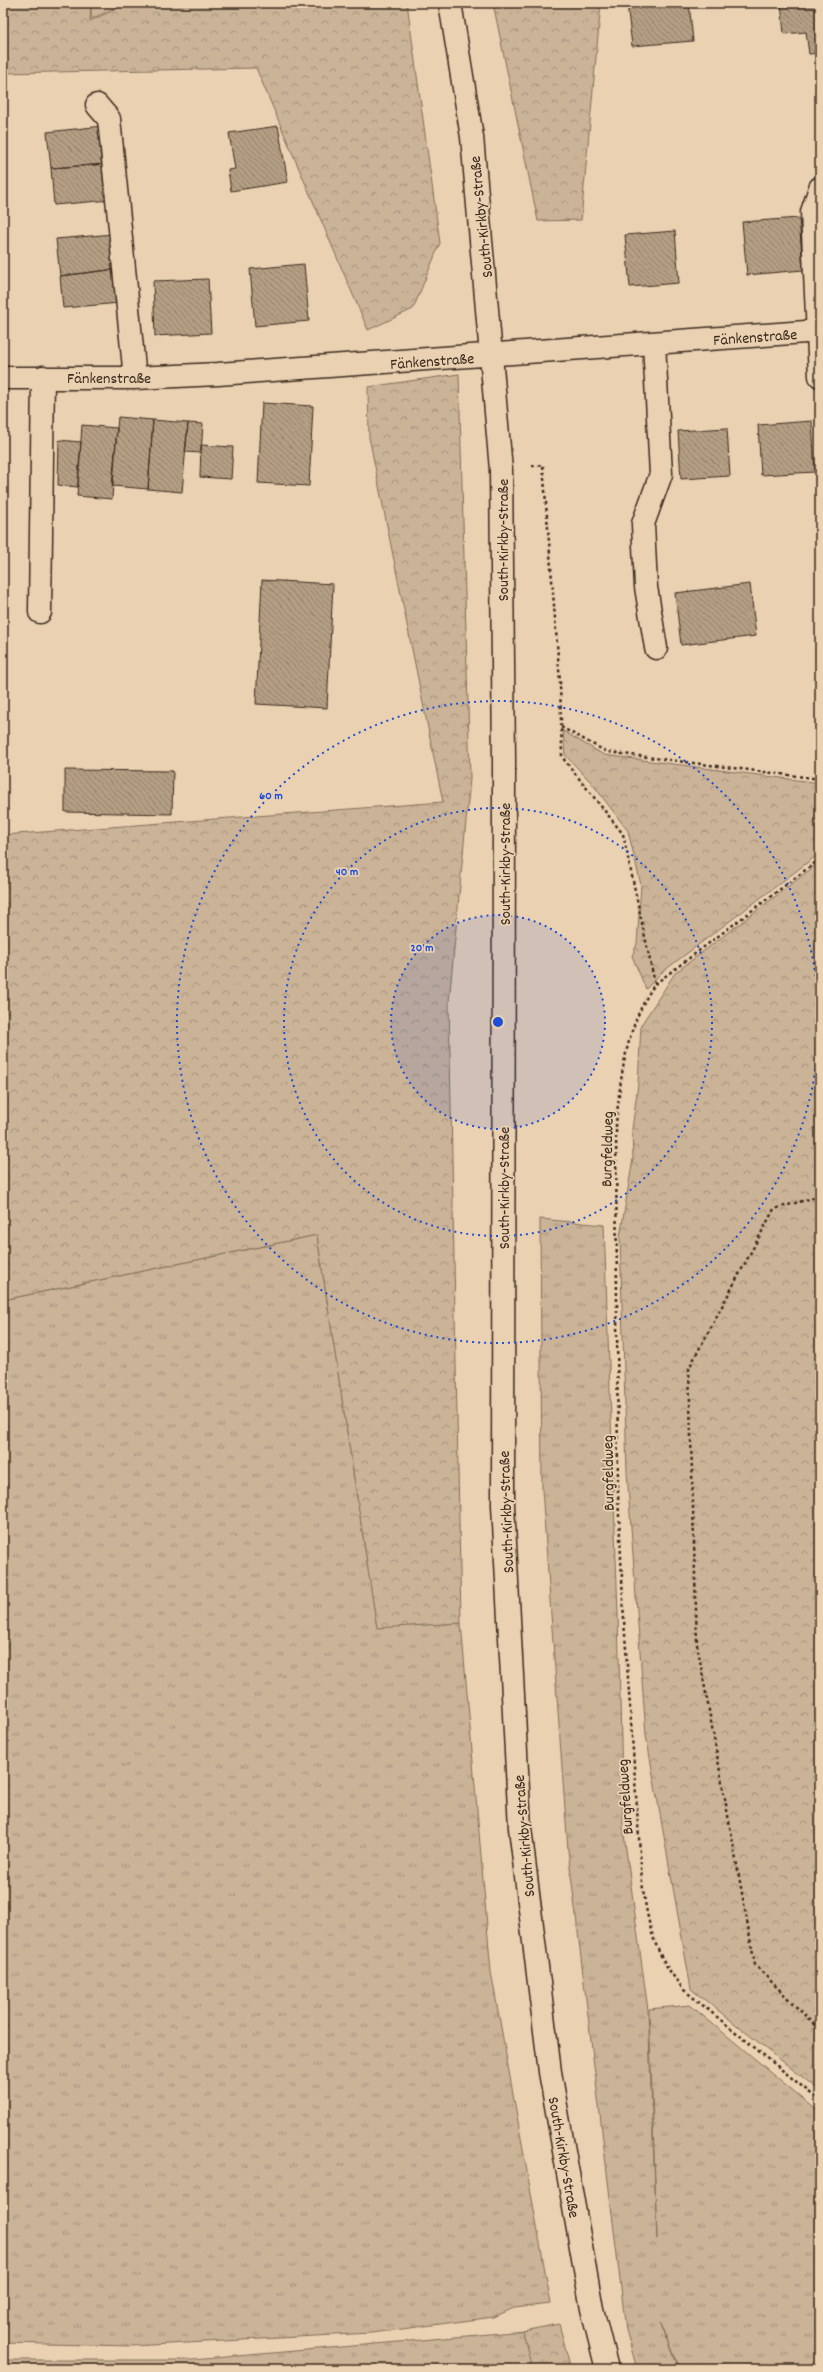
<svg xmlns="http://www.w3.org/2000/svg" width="823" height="2372" font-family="Dekko,sans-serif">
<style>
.grass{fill:url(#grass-tufts);stroke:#836e5a}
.forest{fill:url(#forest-crowns);stroke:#836e5a}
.building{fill:url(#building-back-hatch);stroke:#3b2a1e}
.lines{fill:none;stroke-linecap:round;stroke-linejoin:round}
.minor-casing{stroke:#3b2a1e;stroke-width:25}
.major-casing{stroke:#3b2a1e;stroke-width:25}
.path{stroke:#3b2a1e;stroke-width:2.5;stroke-dasharray:3 3;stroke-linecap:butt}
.minor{stroke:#ead1b2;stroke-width:22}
.major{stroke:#ead1b2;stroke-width:22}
.ring{fill:none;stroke:#1d4ed8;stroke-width:2;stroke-dasharray:2 4}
.labels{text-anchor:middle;stroke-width:3.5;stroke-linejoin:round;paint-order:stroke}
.street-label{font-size:16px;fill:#3b2a1e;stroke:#ead1b2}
.centre{fill:#1d4ed8;stroke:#ead1b2;stroke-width:2}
.ring-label{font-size:12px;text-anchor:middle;font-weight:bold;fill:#1d4ed8;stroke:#ead1b2;stroke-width:3.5;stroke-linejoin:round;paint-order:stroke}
</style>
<defs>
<pattern id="grass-tufts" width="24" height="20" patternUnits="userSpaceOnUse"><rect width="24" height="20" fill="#cbb397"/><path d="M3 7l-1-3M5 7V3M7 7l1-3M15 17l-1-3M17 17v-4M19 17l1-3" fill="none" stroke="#a6927b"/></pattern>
<pattern id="forest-crowns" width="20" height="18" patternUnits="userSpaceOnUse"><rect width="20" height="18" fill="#cbb397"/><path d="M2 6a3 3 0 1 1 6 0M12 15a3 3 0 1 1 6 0" fill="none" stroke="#a6927b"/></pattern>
<pattern id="building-back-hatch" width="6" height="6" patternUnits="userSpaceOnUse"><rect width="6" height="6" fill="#b49e84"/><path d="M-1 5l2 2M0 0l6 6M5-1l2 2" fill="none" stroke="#94816b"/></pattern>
</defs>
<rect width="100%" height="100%" fill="#ead1b2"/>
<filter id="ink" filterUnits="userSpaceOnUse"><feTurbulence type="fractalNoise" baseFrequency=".025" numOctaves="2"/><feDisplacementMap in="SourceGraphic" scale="8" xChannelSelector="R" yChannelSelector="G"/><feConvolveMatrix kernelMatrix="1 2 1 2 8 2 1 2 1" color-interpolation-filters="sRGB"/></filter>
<g filter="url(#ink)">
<path class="grass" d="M91 3H126L91 19Z
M540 1219 604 1225 618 1614 623 1827 648 2010 657 2239 649 2009 690 2005 820 2113V2369H680L661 2322 679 2369H637L626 2330 568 1850 542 1489Z
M317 1235 377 1627 461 1623 491 1972 551 2304 514 2308 494 2317 371 2333 132 2346 3 2343V1300Z
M524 2331 533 2369H3V2360H192Z"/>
<path class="forest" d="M3 3H91L90 21 129 3H407L440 243 413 309 368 330 256 68 3 73Z
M493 3H601L581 220 538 221Z
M459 374 470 779 449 1002 461 1623 377 1628 317 1235 3 1300V835L443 802 369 437 368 387Z
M563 731 604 755 820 783V853L661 973 646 989 632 956 637 944 641 885 628 831 591 782 565 755Z
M820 862V2091L691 1989 646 1735 627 1472 620 1237 633 1159 632 1130 638 1084 641 1025 675 973Z
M559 2324 571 2369H532L523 2331Z"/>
<path class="building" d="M627 3H689L693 41 632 46Z
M781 3H820V53L809 54 806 32 784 34Z
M103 126 107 164 51 168 47 132Z
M278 126 288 182 231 191 228 170 235 169 229 133Z
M107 164 110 200 54 205 51 168Z
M799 218 803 270 747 275 742 222Z
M675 231 679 283 630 287 625 235Z
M113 234 117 269 60 276 56 239Z
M304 264 309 321 255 326 250 269Z
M117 269 120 303 63 308 60 276Z
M208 279 211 333 155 336 153 281Z
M262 403 313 406 309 486 258 483Z
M118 417 153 420 148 489 112 486Z
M153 420 188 423 182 492 148 489Z
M812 421 815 472 761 475 758 425Z
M188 423 203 424 201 453 185 452Z
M82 425 117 428 112 499 77 496Z
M727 428 730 476 681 479 678 431Z
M59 440 81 442 78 487 58 485Z
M201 445 233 447 231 479 200 477Z
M262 580 333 584 327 708 256 704Z
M750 584 756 636 681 645 675 593Z
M65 770 173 771 172 814 65 812Z"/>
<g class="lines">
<defs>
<path id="minor" d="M97 105 109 119 135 378
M820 188 812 212 820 376
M654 343 661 474 643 524 646 587 656 648
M3 378H135L218 374 820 331
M40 612 43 377"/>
<path id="major" d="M450 3 472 137 501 470 504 761 503 1505 520 1828 550 2072 592 2309 607 2369"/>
</defs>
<use href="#minor" class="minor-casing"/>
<use href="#major" class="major-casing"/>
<path class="path" d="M532 466 543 465 560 682 562 757 623 834 655 984
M561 727 607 752 820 779
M820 859 655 984C626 1026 621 1074 616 1124L618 1495 624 1620 642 1882C649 1929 653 1952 684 1990L820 2101
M820 1196 774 1209 689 1368 697 1644 755 1965 820 2031"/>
<use href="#minor" class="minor"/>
<use href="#major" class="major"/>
</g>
</g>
<circle cx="498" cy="1022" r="107" fill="#1d4ed8" fill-opacity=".12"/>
<g class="ring">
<circle cx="498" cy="1022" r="107"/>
<circle cx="498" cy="1022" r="214"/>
<circle cx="498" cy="1022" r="321"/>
</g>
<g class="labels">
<g class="street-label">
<text transform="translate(480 217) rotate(-96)" y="6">South-Kirkby-Straße</text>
<text transform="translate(755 336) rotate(-4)" y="6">Fänkenstraße</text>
<text transform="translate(432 360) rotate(-4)" y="6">Fänkenstraße</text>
<text x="109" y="383">Fänkenstraße</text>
<text transform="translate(502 540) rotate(-90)" y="6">South-Kirkby-Straße</text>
<text transform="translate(504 864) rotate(-90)" y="6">South-Kirkby-Straße</text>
<text transform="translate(606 1149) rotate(-89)" y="6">Burgfeldweg</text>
<text transform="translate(503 1188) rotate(-90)" y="6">South-Kirkby-Straße</text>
<text transform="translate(607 1473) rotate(-91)" y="6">Burgfeldweg</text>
<text transform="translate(505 1512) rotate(-92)" y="6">South-Kirkby-Straße</text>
<text transform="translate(624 1797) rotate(-94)" y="6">Burgfeldweg</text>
<text transform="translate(523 1836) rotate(-95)" y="6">South-Kirkby-Straße</text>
<text transform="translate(565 2157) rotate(80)" y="6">South-Kirkby-Straße</text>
</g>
</g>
<circle cx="498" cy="1022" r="6" class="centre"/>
<g class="ring-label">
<text x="271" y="799">60 m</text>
<text x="347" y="875">40 m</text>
<text x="422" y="951">20 m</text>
</g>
<rect width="823" height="2372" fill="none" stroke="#ead1b2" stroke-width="16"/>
<rect x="8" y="8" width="807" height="2356" fill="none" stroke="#3b2a1e" stroke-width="1.5" filter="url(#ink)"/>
</svg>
